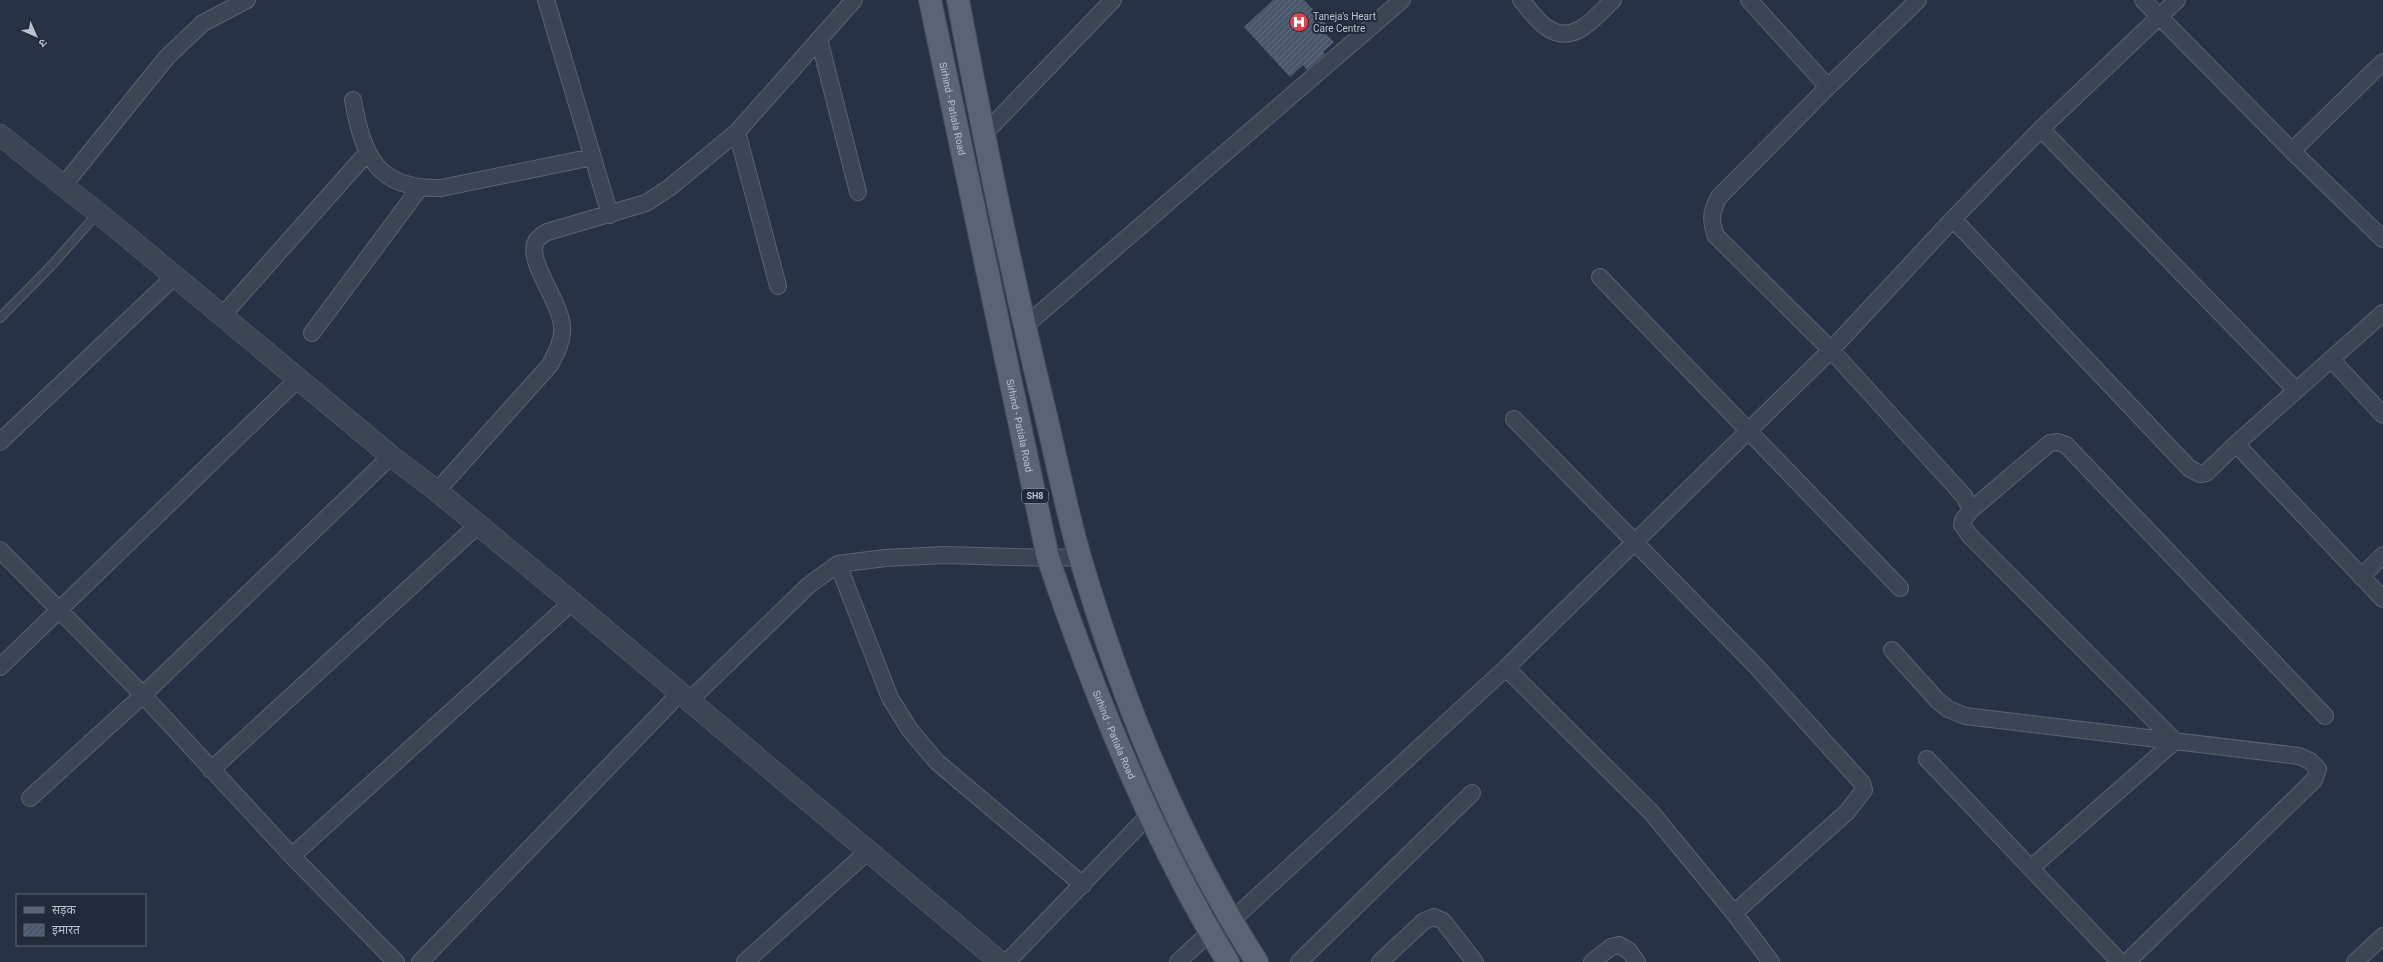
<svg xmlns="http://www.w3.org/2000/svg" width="2383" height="962" font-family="Roboto,'Noto Sans Devanagari',sans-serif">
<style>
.building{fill:url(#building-hatch)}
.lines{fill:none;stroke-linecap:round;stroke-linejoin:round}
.service-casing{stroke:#5a6371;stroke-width:10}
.minor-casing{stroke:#5a6371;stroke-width:18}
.tertiary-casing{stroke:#5a6371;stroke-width:22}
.primary-casing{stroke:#454e5d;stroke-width:24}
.service{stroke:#3b4554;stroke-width:8}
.minor{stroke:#3b4554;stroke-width:16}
.tertiary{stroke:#3b4554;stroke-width:21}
.primary{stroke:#5a6474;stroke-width:22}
.labels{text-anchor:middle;stroke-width:4;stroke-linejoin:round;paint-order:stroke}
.shield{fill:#202a39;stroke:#8b94a1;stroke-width:1}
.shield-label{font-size:9px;font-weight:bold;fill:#b9c1cd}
.poi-label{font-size:10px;fill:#b9c1cd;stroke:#202a39;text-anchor:start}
.street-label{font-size:10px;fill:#b9c1cd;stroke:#202a39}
</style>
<defs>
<pattern id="building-hatch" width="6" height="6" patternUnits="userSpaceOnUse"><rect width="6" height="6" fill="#4b576b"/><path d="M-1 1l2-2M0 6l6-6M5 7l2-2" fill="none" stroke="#636d7f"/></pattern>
</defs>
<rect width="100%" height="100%" fill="#273345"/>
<path class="building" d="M1273 0H1304L1329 27 1324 32 1334 42 1323 52 1325 54 1307 70 1303 65 1290 77 1244 27Z"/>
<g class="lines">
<defs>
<path id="service" d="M0 318 51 266 98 213"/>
<path id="minor" d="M546 0 610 215
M1521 0C1529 9 1538 23 1549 29 1575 45 1596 16 1613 0
M1749 0 1828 87
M1918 0 1828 87 1719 197C1711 212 1710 220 1716 236L1831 350 1964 496 1971 510 1963 520 1962 525 1970 536 2175 741 2031 868
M2143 0 2292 151 2383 239
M819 39 858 192
M353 100C363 156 377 190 441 188L593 157
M2041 129 2296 390
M737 132 778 286
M983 135 1113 0
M2292 151 2383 62
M63 186 167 57 203 23 247 0
M1953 219 2189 468 2200 474 2206 473 2236 444 2383 313
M1600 277 1900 588
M222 316 367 153
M1025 326 1402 0
M312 333 419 189
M2331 359 2383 415
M1514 419 1756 666 1862 783 1864 790 1847 812 1734 913
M0 442 175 276
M2236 444 2383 599
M437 491 550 365C555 355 561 345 562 333 566 306 523 260 537 240 539 237 544 234 547 232L646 203 669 188 737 132 854 0
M1971 510 2050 443 2058 442 2066 445 2325 716
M0 550 143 695 292 856 396 962
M838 564 890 698 910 730 937 762 1083 885
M2361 577 2383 555
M1892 650 1938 701 1948 709 1965 716 2299 756 2310 761 2318 769 2314 780 2127 962
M0 667 298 379
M1506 668 1651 812 1734 913 1771 962
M690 700 809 585 838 564 885 558 945 555 1048 558 1080 557
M1927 759 2120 962
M211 770 478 525
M30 798 143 695 391 456
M292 856 572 602
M1231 921 1506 668 1831 350 1953 219 2041 129 2177 0
M420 962 680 693
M745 962 867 852
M1007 962 1150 814
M1178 962 1210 932
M1299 962 1472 793
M1380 962 1424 921 1434 917 1443 921 1475 962
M1592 962 1611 947 1619 945 1629 951 1637 962
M2355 962 2383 936"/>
<path id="tertiary" d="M0 135 113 225 391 456 437 491 572 602 1000 962"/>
<g id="primary">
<path id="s1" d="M930 0 1048 558C1094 694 1153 840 1228 962"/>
<path d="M958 0C983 134 1010 267 1042 399 1055 452 1065 505 1080 557 1121 697 1178 839 1257 962"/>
</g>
</defs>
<use href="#service" class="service-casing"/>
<use href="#minor" class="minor-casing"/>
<use href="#tertiary" class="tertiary-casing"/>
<use href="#primary" class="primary-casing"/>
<use href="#service" class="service"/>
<use href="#minor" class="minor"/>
<use href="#tertiary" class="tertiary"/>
<use href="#primary" class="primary"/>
</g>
<defs>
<symbol id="hospital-disc" viewBox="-11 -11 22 22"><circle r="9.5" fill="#e0444e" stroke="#202a39"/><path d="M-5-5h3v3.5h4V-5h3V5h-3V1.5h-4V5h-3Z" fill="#fff"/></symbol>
</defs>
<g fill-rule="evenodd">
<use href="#hospital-disc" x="1288" y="11" width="22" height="22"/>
</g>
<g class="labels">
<rect class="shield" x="1022" y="489" width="26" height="14" rx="3"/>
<g class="shield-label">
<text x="1035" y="499">SH8</text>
</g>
<g class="poi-label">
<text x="1313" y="20">Taneja's Heart<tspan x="1313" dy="12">Care Centre</tspan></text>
</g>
<g class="street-label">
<text dy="4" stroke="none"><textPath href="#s1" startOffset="111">Sirhind - Patiala Road</textPath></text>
<text dy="4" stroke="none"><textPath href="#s1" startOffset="435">Sirhind - Patiala Road</textPath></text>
<text dy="4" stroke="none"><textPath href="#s1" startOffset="759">Sirhind - Patiala Road</textPath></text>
</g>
</g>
<rect x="16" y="894" width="130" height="52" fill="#202a39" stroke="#5d6674"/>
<rect x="24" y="907" width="20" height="6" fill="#5a6474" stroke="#5d6674"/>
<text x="52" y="914" font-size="12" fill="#b9c1cd">सड़क</text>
<rect x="24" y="924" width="20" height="12" fill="url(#building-hatch)" stroke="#5d6674"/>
<text x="52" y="934" font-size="12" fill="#b9c1cd">इमारत</text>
<g transform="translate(36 36) rotate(135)" stroke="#202a39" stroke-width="3" paint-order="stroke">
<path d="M0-3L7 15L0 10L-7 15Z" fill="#b9c1cd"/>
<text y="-6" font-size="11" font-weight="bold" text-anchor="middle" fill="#b9c1cd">उ</text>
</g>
</svg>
